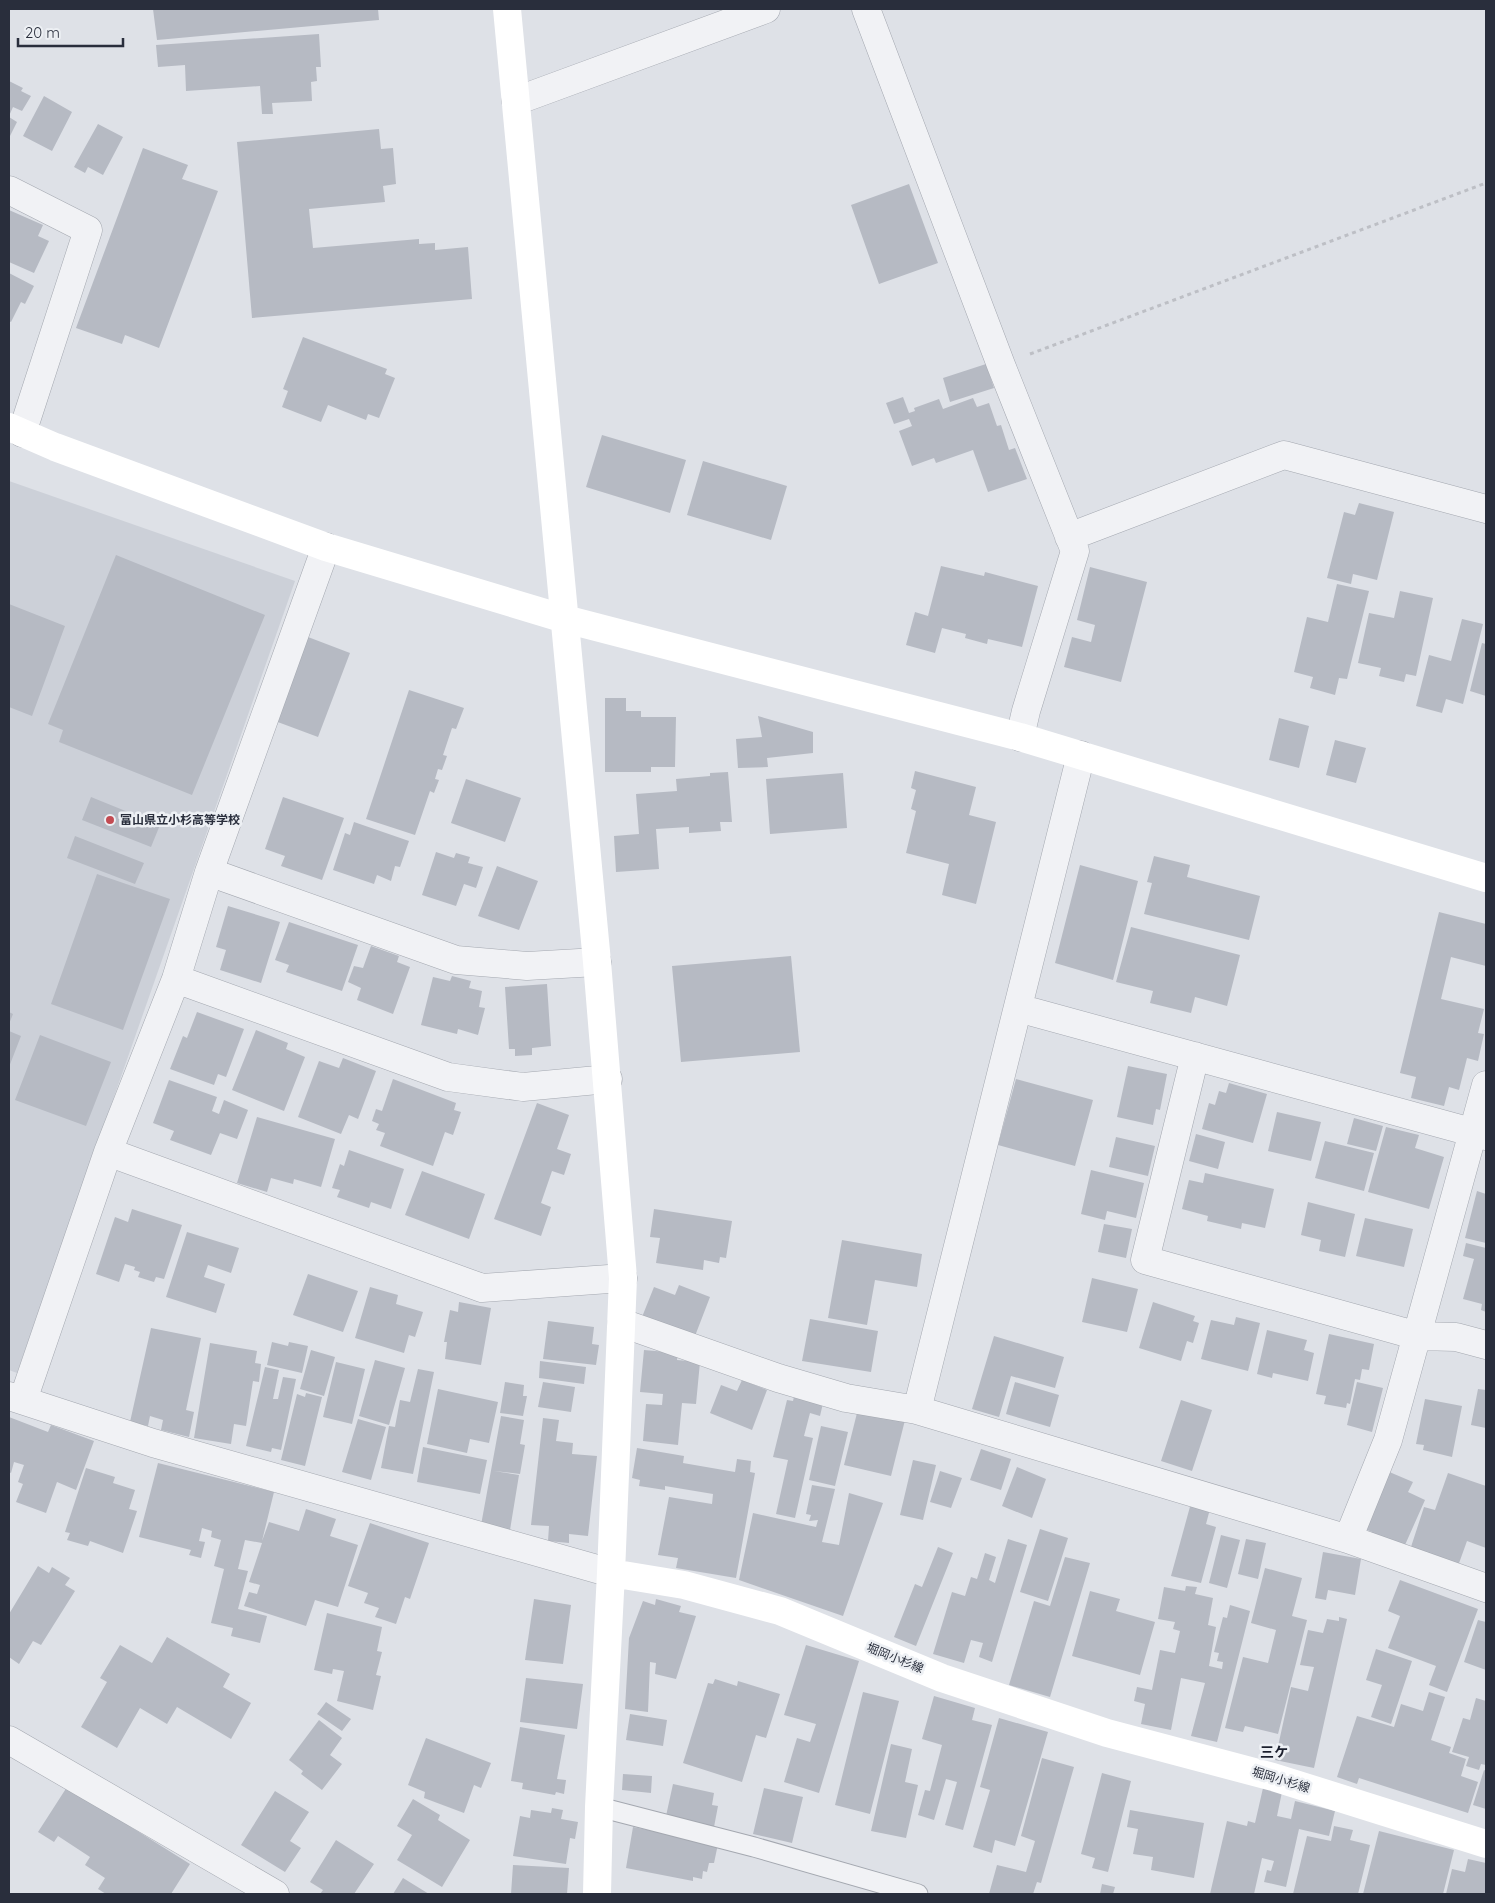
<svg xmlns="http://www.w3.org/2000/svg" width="1495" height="1903" font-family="Quicksand,'Noto Sans JP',sans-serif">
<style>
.built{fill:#ccd0d8}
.building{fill:#b6bac3}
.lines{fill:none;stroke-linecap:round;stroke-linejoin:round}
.lane-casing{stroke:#a4a8b0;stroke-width:21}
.street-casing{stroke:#a4a8b0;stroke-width:29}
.path{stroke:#bdbfc5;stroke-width:3;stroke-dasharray:4 4;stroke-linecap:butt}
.lane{stroke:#f1f2f5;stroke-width:19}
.street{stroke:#f1f2f5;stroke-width:28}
.secondary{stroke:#fff;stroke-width:28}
.poi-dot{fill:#c34b52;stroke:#edf0f4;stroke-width:2}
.labels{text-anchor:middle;stroke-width:5;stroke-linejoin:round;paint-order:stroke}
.poi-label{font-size:12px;font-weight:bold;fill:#292e3c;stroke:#edf0f4;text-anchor:start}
.street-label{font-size:12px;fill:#292e3c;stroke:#edf0f4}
.neighbourhood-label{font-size:14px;font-weight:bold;fill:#1b1f2d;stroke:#edf0f4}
</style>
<rect width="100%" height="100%" fill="#dee1e7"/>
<path class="built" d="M9 481 295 581 17 1373 9 1370Z"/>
<path class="building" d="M153 9H378L379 20 157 40Z
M319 34 321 67H316L317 81 311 82 312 101 272 103 273 114H262L260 86 186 91 185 65 158 67 156 45Z
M9 81 23 88 21 91 31 96 22 111 13 107 9 116Z
M44 96 72 112 52 151 23 136Z
M9 117 17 122 9 138Z
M98 124 123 137 103 175 88 167 85 173 74 167Z
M379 129 381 149 393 148 396 184 383 186 385 202 309 209 313 248 419 239V244L435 243V250L468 247 472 299 252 318 237 142Z
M143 148 188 165 182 179 218 191 159 348 125 335 122 344 76 328Z
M909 184 938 263 879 284 851 205Z
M9 210 43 225 38 236 49 241 34 273 9 262Z
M9 273 34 286 25 304 21 302 11 322 9 321Z
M303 337 387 369 385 374 395 378 379 418 368 414 366 420 328 405 321 422 282 407 288 391 283 389Z
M986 364 994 388 950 402 943 378Z
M903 397 909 413 915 411 914 408 939 399 943 409 973 398 977 407 989 403 997 426 1001 425 1009 450 1015 448 1027 479 988 492 973 450 936 463 934 458 912 466 899 431 912 426 909 419 894 424 886 403Z
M602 435 686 460 670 513 586 487Z
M703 461 787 486 771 540 687 515Z
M1359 503 1394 512 1377 580 1353 574 1351 584 1327 578 1344 512 1355 515Z
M116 555 265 615 192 795 59 742 63 730 48 724Z
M941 566 984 576 985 572 1038 586 1022 647 988 639 987 644 965 638 966 634 942 628 935 653 906 645 915 612 928 616Z
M1090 567 1147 582 1121 682 1064 667 1072 637 1091 642 1095 625 1077 620Z
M1337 584 1369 591 1347 679 1339 678 1335 695 1310 688 1313 677 1294 672 1307 617 1328 622Z
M1400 591 1433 598 1416 676 1406 674 1404 682 1379 676 1381 668 1358 663 1369 613 1394 618Z
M9 604 65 626 32 716 9 707Z
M1462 619 1483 624 1463 704 1446 699 1442 713 1416 706 1429 655 1451 661Z
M308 637 350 653 318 737 275 721Z
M1482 643 1486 644V696L1470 691Z
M409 690 464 708 456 729 452 728 443 755 447 756 442 770 438 769 435 779 439 780 434 793 430 791 415 835 366 819Z
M605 698H626V711H641V717H676L675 767H651V772H605Z
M758 716 813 732V753L767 758 768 767 738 768 736 739 762 737Z
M1279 718 1309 726 1299 768 1269 760Z
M1335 740 1366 748 1356 783 1326 775Z
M915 771 976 787 969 815 996 822 976 904 942 895 949 864 906 853 916 811 911 809 916 790 911 788Z
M728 772 732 822H720L721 831 689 833V827L656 829 659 869 616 872 614 836 639 834 636 794 677 791 676 779 710 776V773Z
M843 773 847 828 770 834 766 779Z
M466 779 521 798 505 842 451 823Z
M91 797 160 825 151 847 82 820Z
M283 797 344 818 322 880 281 866 285 856 265 849Z
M354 822 409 841 400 867 395 866 391 881 377 875 374 884 333 870 345 833 350 835Z
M75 836 144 863 135 884 67 858Z
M436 852 454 858 456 853 470 857 468 863 483 867 476 888 464 884 456 906 422 895Z
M1154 856 1190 865 1187 877 1260 896 1249 940 1144 914 1152 883 1147 882Z
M1080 865 1138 881 1113 980 1055 963Z
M497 866 538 881 519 930 478 916Z
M97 874 170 899 123 1030 51 1004Z
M228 906 280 922 261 983 220 970 226 950 216 947Z
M1439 912 1486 924V966L1451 957 1441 999 1484 1009 1478 1033 1484 1034 1478 1061 1467 1058 1459 1090 1449 1087 1444 1106 1411 1098 1416 1077 1400 1073Z
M289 922 358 945 342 991 286 972 289 965 275 960Z
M1131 927 1240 955 1227 1006 1195 997 1191 1013 1150 1003 1153 991 1116 982Z
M371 946 399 956 397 962 410 967 393 1014 357 1000 361 988 348 982 354 966 363 968Z
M791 956 800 1052 681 1062 672 966Z
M452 976 471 981 469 988 482 991 479 1007 485 1008 478 1035 458 1029 457 1034 421 1025 433 977 450 981Z
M547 984 551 1046 532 1048V1055L515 1056V1049H509L505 987Z
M9 1012 13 1014 9 1024Z
M197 1012 244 1029 226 1077 218 1074 214 1085 170 1069 183 1036 187 1038Z
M256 1030 288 1043 286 1049 305 1057 284 1111 232 1090Z
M9 1031 21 1036 9 1067Z
M40 1035 111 1062 86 1126 15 1100Z
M343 1058 376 1071 358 1119 349 1115 341 1134 298 1117 319 1061 339 1068Z
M1128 1066 1167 1074 1160 1110 1156 1109 1153 1125 1117 1117Z
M393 1079 456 1103 454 1110 461 1112 453 1135 445 1132 433 1166 380 1146 385 1133 376 1130 379 1124 372 1121 376 1109 382 1111Z
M1016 1079 1093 1100 1075 1166 998 1145Z
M169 1080 217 1097 212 1111 219 1114 224 1100 248 1110 237 1139 220 1133 211 1155 170 1140 174 1131 153 1123Z
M1229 1083 1267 1094 1253 1143 1202 1129 1209 1103 1215 1105 1219 1091 1226 1093Z
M537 1103 569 1115 557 1149 571 1154 564 1175 552 1171 541 1203 551 1207 541 1236 494 1219Z
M1277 1112 1321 1122 1311 1161 1268 1151Z
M257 1117 335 1139 321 1187 294 1179 293 1184 271 1178 267 1192 237 1183Z
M1354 1118 1383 1126 1376 1151 1347 1144Z
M1386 1127 1419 1135 1415 1148 1444 1157 1429 1209 1368 1192Z
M1196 1134 1225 1142 1218 1169 1189 1161Z
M1116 1137 1155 1146 1148 1176 1109 1167Z
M1325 1141 1374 1153 1364 1191 1315 1178Z
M349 1150 404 1169 391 1209 371 1202 369 1208 337 1197 340 1190 332 1188 340 1164 344 1166Z
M1091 1170 1144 1183 1136 1218 1107 1211 1105 1220 1081 1214Z
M422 1171 485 1194 469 1239 405 1215Z
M1205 1173 1274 1189 1265 1228 1242 1223 1241 1229 1207 1221 1208 1216 1182 1209 1189 1180 1203 1183Z
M1477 1191 1486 1194V1243L1465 1238Z
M1308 1202 1355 1214 1345 1257 1319 1251 1321 1240 1301 1235Z
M132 1209 182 1225 164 1279 156 1277 154 1282 138 1277 140 1272 134 1270 135 1267 125 1264 119 1282 96 1274 115 1217 128 1222Z
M654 1209 732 1221 726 1258 720 1257 719 1263 704 1260 703 1270 656 1263 660 1238 650 1237Z
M1365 1218 1413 1229 1404 1267 1356 1256Z
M1104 1224 1132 1229 1126 1258 1098 1252Z
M187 1232 239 1248 231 1273 208 1265 204 1277 225 1284 216 1313 166 1297Z
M842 1240 922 1254 917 1287 875 1280 867 1325 828 1318Z
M1466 1243 1486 1248V1312L1481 1310 1482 1304 1463 1299 1474 1259 1463 1256Z
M308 1274 358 1291 343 1332 293 1315Z
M1092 1278 1138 1289 1127 1332 1082 1322Z
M679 1285 710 1297 695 1336 642 1317 654 1287 675 1295Z
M370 1287 398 1295 396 1304 423 1312 415 1337 409 1335 404 1353 355 1338Z
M459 1302 491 1308 481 1365 445 1359 447 1342H444L450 1310 458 1312Z
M1153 1302 1195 1316 1193 1321 1199 1323 1193 1343 1187 1341 1181 1361 1139 1348Z
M1236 1317 1260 1323 1248 1371 1201 1359 1211 1320 1234 1325Z
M810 1319 878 1331 871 1372 802 1361Z
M548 1321 594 1327 592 1344 599 1345 596 1365 543 1359Z
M151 1328 201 1338 186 1410 194 1412 189 1437 161 1430 163 1420 150 1416 148 1426 130 1422Z
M1267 1330 1307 1340 1304 1350 1314 1353 1308 1381 1273 1373 1272 1378 1257 1374Z
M1329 1334 1374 1344 1369 1370 1362 1369 1360 1380 1355 1379 1350 1404 1347 1403 1346 1408 1324 1404 1326 1396 1316 1394Z
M994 1336 1064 1357 1055 1388 1011 1376 999 1417 972 1409Z
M272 1342 288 1346 289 1342 308 1346 302 1373 267 1365Z
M210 1343 257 1351 255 1363 261 1364 259 1382 253 1381 246 1426 234 1424 231 1444 194 1438Z
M311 1350 335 1357 324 1396 300 1389Z
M644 1350 678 1353 677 1360 700 1362 696 1404 682 1403 678 1445 643 1441 646 1404 662 1405 663 1394 640 1392Z
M375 1360 405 1368 389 1425 359 1416Z
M540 1361 586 1367 584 1384 539 1378Z
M336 1362 365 1369 352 1424 323 1417Z
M265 1367 279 1370 273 1399H278L283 1377 296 1379 281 1450 272 1448 271 1452 246 1446Z
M418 1369 434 1372 413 1474 381 1468 389 1426 395 1427 400 1400 410 1402Z
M742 1380 767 1390 752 1430 710 1413 721 1385 737 1391Z
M505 1382 524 1385 523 1396H527L523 1416 500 1413Z
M543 1382 575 1387 571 1412 538 1407Z
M1015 1382 1059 1395 1050 1427 1006 1414Z
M1357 1382 1383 1388 1372 1432 1347 1425Z
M438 1389 498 1402 489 1443 470 1439 467 1453 427 1444Z
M1478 1389 1486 1390V1428L1471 1425Z
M795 1392 824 1399 820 1416 810 1413 804 1436 813 1438 795 1518 776 1514 788 1460 773 1457 787 1400 793 1401Z
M306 1393 322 1397 305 1466 281 1460 297 1394 305 1397Z
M1425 1399 1462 1406 1452 1457 1423 1450 1424 1445 1416 1444Z
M1181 1400 1212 1410 1192 1471 1161 1461Z
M858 1409 905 1420 891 1476 844 1465Z
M501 1416 524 1420 520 1444 525 1445 520 1474 494 1471 519 1475 510 1530 481 1525Z
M9 1417 48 1432 51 1425 94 1441 76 1490 57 1482 46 1513 16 1502 23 1484 18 1482 24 1465 14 1462 11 1473 9 1472Z
M543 1418 559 1420 556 1441 573 1443 572 1454 597 1456 588 1536 569 1534V1543L548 1541 549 1526 531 1525Z
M358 1419 386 1427 371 1480 342 1472Z
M821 1426 848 1432 835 1486 809 1480Z
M423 1447 487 1460 480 1494 417 1482Z
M637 1448 684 1456 683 1463 735 1472 737 1459 751 1461 750 1472 755 1473 736 1578 676 1568 678 1558 658 1555 669 1497 712 1504 713 1494 665 1486V1490L639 1486 640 1480 632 1478Z
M981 1449 1011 1459 1001 1490 970 1480Z
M913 1460 936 1465 923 1520 900 1515Z
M158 1463 274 1492 262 1541 269 1522 299 1531 306 1509 336 1519 330 1536 358 1545 338 1607 315 1600 306 1626 244 1606 249 1592 257 1594 260 1585 249 1582 262 1543 245 1540 238 1569 248 1571 238 1609 267 1616 260 1643 231 1636 233 1628 211 1623 224 1569 214 1566 221 1540 211 1537 212 1531 202 1528 199 1541 205 1542 201 1558 189 1555 191 1550 139 1537Z
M1017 1467 1046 1479 1032 1518 1002 1506Z
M86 1468 115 1477 113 1483 135 1490 129 1509 137 1511 123 1553 90 1541 88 1546 67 1540 70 1533 65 1532Z
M940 1471 962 1478 951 1508 930 1502Z
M1387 1471 1413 1482 1408 1492 1425 1500 1405 1545 1370 1536 1372 1532 1363 1528Z
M1448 1473 1486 1486V1548L1467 1541 1458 1566 1410 1550 1424 1507 1435 1510Z
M812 1485 835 1489 822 1542 839 1545 849 1493 883 1503 843 1616 739 1580 753 1513 816 1527 818 1520 809 1521 811 1515 806 1514Z
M1191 1503 1210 1509 1206 1524 1216 1527 1201 1583 1171 1576Z
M370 1523 429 1543 410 1599 405 1597 396 1624 375 1617 379 1608 364 1603 368 1593 348 1586Z
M1040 1529 1068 1538 1048 1601 1020 1592Z
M1221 1535 1240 1540 1227 1588 1209 1583Z
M1008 1539 1027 1545 992 1662 979 1657 983 1643 971 1640 964 1663 933 1654 952 1592 965 1596 971 1577 977 1579 985 1553 996 1557 989 1580 995 1583Z
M1246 1539 1266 1543 1258 1579 1238 1574Z
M938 1547 953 1553 916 1646 894 1637 915 1584 922 1587Z
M1323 1552 1361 1559 1355 1595 1328 1590 1326 1600 1315 1598Z
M1065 1557 1090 1563 1050 1697 1009 1685 1034 1601 1050 1606Z
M38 1566 49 1573 52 1567 70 1578 65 1585 75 1591 41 1645 33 1641 19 1664 9 1657V1614Z
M1265 1568 1302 1578 1292 1616 1307 1620 1278 1734 1245 1726 1243 1732 1225 1728 1243 1657 1268 1663 1276 1630 1251 1623Z
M1400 1580 1478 1609 1447 1692 1429 1685 1436 1666 1388 1648 1400 1616 1388 1611Z
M1186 1586 1197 1587 1195 1594 1213 1598 1208 1625 1216 1627 1209 1666 1222 1669 1223 1662 1217 1661 1219 1653 1214 1652 1223 1617 1227 1618 1230 1605 1250 1611 1217 1742 1191 1736 1205 1683 1181 1678 1171 1730 1141 1724 1145 1704 1134 1701 1137 1687 1152 1690 1160 1650 1175 1653 1180 1631 1173 1629 1175 1622 1158 1619 1164 1587 1185 1591Z
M1090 1591 1120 1599 1116 1611 1155 1622 1140 1675 1072 1656Z
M534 1599 571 1605 563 1664 525 1660Z
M656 1599 681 1606 679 1612 696 1616 676 1679 655 1674 656 1663 650 1662 648 1712 625 1709 629 1638 643 1601 655 1605Z
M327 1613 382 1627 377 1651 382 1652 376 1675 381 1676 373 1710 337 1701 344 1671 333 1669 332 1674 314 1670Z
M1339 1617 1347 1619 1314 1768 1275 1760 1291 1687 1308 1691 1314 1667 1300 1665 1308 1630 1323 1633 1327 1619 1339 1621Z
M1478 1620 1486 1622V1670L1464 1662Z
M167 1637 230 1674 223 1687 251 1703 231 1739 177 1707 167 1724 140 1708 117 1748 81 1727 107 1682 100 1678 120 1645 152 1663Z
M806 1645 859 1661 819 1793 784 1782 797 1738 810 1742 816 1724 784 1715Z
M1376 1649 1412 1661 1391 1724 1371 1717 1382 1685 1366 1680Z
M526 1678 583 1684 577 1729 520 1722Z
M715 1679 737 1686 738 1681 780 1694 766 1738 756 1735 742 1782 683 1763 708 1683 713 1684Z
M863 1692 899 1701 870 1814 835 1805Z
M1429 1692 1445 1697 1431 1740 1451 1747 1449 1753 1466 1759 1461 1776 1478 1782 1468 1813 1359 1778 1357 1784 1337 1777 1357 1716 1394 1727 1401 1704 1423 1711Z
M934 1696 975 1708 972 1720 992 1725 963 1830 945 1825 957 1782 946 1779 934 1820 918 1815 925 1790 930 1791 942 1745 922 1739Z
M1476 1698 1486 1701V1765L1481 1764 1479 1770 1466 1766 1469 1757 1452 1752 1463 1718 1470 1720Z
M326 1702 351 1719 342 1731 317 1714Z
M630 1714 667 1720 663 1746 626 1740Z
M999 1718 1048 1732 1015 1846 995 1840 992 1853 973 1847 990 1790 980 1787Z
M319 1720 342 1738 330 1755 342 1764 322 1790 301 1774 303 1771 289 1760Z
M520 1727 565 1735 557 1779 566 1780 564 1794 556 1792 555 1795 522 1789 523 1783 511 1781Z
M426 1738 491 1763 481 1788 474 1785 464 1813 424 1798 425 1792 408 1785Z
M891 1744 912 1749 905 1782 918 1785 906 1838 871 1831Z
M1042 1758 1074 1767 1041 1883 1037 1882 1033 1894H989L997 1865 1026 1872 1035 1841 1021 1836Z
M1484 1770 1486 1771V1809L1473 1805Z
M1102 1773 1131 1781 1108 1872 1092 1868 1095 1858 1081 1854Z
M623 1774 652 1776 651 1793 622 1790Z
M673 1784 714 1793 712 1805 718 1806 714 1827 666 1816Z
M67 1787 190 1864 171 1894H106L98 1889 105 1878 85 1865 90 1857 58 1836 54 1842 38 1832Z
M764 1788 803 1797 792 1843 753 1834Z
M1263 1788 1282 1792 1277 1816 1291 1819 1295 1801 1335 1811 1329 1836 1299 1829 1286 1887 1264 1882 1267 1870 1271 1871 1274 1861 1262 1858 1254 1894H1210L1227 1821 1247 1826 1248 1821 1255 1823Z
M275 1791 309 1812 290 1841 301 1848 285 1872 241 1845Z
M413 1799 440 1815 438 1820 470 1840 442 1887 397 1860 412 1835 397 1826Z
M552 1808 563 1810 561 1819 578 1822 575 1839 570 1838 566 1864 513 1856 520 1816 530 1818 531 1810 551 1813Z
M1130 1810 1204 1823 1194 1878 1151 1870 1153 1857 1133 1854 1138 1829 1127 1827Z
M1334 1826 1353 1830 1350 1840 1370 1845 1358 1894H1293L1307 1836 1331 1841Z
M633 1827 718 1844 714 1863H709L707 1872 703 1871 702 1879 693 1877V1881L626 1868Z
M1379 1831 1454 1850 1443 1894H1363Z
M336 1840 374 1864 354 1894H320L323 1890 310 1882Z
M1468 1859 1486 1863V1894H1446L1452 1869 1465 1872Z
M513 1865 569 1868 567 1894H511Z
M403 1878 429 1894H393Z
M1102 1884 1115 1887 1113 1894H1100Z"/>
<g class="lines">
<defs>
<path id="lane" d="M599 1807 754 1847 918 1894"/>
<path id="street" d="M866 9 1001 365 1075 551 1026 711 1020 737
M516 101 766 9
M9 190 88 230 22 433
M1069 537 1284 455 1486 509
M209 872 456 960 527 966 597 962
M176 979 448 1077 523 1087 608 1079
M1018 1008 1486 1136
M1195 1056 1145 1260 1418 1336 1456 1337 1486 1345
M108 1152 482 1288 623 1278
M622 1323 778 1378 846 1398 917 1410 1348 1539 1486 1588
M9 1396 153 1443 611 1573
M23 1400 108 1152 176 979 209 872 326 547
M917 1410 1081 755
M1348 1539 1388 1440 1486 1085
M9 1740 275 1894"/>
</defs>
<use href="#lane" class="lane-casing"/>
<use href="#street" class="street-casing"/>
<path class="path" d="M1030 354 1486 183"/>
<use href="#lane" class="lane"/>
<use href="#street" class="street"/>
<path class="secondary" d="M507 9 597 962 623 1278 611 1573 599 1807 597 1894
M9 427 55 447 326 547 565 619 1020 737 1486 878
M611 1573 684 1585 780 1611 942 1678 1107 1733 1273 1777 1486 1844"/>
</g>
<circle class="poi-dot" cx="110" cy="820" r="5"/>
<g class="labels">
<g class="poi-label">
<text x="120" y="824">富山県立小杉高等学校</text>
</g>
<g class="street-label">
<text transform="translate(895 1658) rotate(22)" y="4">堀岡小杉線</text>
<text transform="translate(1281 1780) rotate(17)" y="4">堀岡小杉線</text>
</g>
<g class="neighbourhood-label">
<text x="1274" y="1757">三ケ</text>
</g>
</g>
<rect width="1495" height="1903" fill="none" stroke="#292e3c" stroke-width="20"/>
<path d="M18 38v8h105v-8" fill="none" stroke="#292e3c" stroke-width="2.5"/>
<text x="25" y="38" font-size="15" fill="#292e3c" stroke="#edf0f4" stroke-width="4" paint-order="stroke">20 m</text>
</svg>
